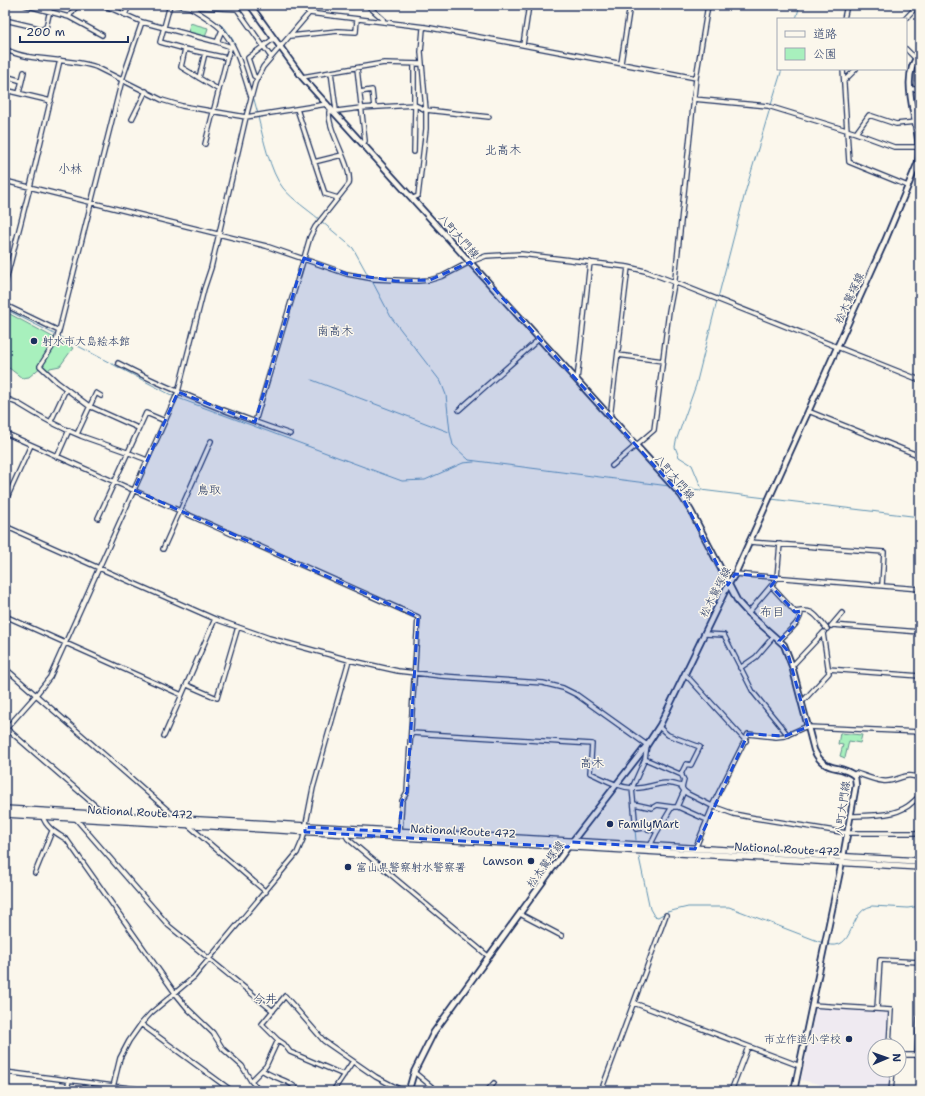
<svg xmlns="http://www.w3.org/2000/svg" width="925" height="1096" font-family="'Shantell Sans','Klee One',sans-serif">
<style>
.built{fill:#efeaf1}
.green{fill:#a8f0bd;stroke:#62908e}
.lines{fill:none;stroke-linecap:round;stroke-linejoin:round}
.stream{stroke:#5d91b2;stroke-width:1}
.minor-casing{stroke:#1b2f5e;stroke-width:6}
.major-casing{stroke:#1b2f5e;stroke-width:8}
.highway-casing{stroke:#1b2f5e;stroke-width:8}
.minor{stroke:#fbf7ec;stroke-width:3.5}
.major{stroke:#fbf7ec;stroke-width:4.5}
.highway{stroke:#fbf7ec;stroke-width:5.5}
.marked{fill:#1d4ed8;fill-opacity:0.2;stroke:#1d4ed8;stroke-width:3;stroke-dasharray:8 5;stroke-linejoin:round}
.poi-dot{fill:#1b2f5e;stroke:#fbf7ec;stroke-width:1.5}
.labels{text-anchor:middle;stroke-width:3;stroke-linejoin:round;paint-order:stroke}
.street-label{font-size:11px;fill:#1b2f5e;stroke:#fbf7ec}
.poi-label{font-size:11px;fill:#1b2f5e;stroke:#fbf7ec;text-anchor:start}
.neighbourhood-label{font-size:12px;fill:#1b2f5e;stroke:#fbf7ec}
</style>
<rect width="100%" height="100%" fill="#fbf7ec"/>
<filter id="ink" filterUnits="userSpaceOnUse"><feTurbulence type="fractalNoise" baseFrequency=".025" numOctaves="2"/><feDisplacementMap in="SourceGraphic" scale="8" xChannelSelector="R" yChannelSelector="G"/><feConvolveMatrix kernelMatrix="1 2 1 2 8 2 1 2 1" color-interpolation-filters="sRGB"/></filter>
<g filter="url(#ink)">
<path class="built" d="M816 1007 889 1011 887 1046H875V1070H891L890 1091H816L819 1084 801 1080Z"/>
<path class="green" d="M190 23 208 28 205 38 188 33Z
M8 313 73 348 60 366 50 368 48 371 42 366 29 377 22 378 9 368 7 369H5V319Z
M840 733 862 735 860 743 849 741 845 758 840 756 843 745 838 744Z"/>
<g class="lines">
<path class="stream" d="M197 9 225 28 233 40 240 59
M796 19 800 5
M241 62 251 91
M253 96 258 114
M771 105 782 69
M258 117C263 137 270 172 283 188 293 200 307 209 319 219
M321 221 353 248 369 277
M371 279 391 317 441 382 446 395 450 432 453 445 469 460 669 486
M718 298 745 193 770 108
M5 309 56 335
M59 336 175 397
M312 380 449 432
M178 398 402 481 425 480 463 463 474 462
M676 487 766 498
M702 489 692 465 679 457 675 447 676 441 696 385 717 301
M771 499 920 517
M635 830 636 840
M639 857 650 909 654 916 658 917 667 912 688 907H729L823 943
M826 944C856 953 847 911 872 906L908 908 920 906"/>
<defs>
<path id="minor" d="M25 5 69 17 102 35
M103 5 142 22 217 42 231 47
M170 5 160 42 185 49 227 58
M175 5 190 7 189 5
M300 5 309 13 425 27 523 45 696 78
M367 5 383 19 384 22
M190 7C200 14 212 20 221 29 238 47 243 74 251 97
M192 8 198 7 237 9 271 57
M125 15 129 5
M69 17C75 7 75 6 87 5
M844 19 847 5
M905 19 918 5
M5 20 43 29 46 28 51 5
M290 36 338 31 356 32 357 19
M217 42 222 30
M523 45 529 5
M5 49C31 63 68 57 96 67L162 100 182 106 246 117 327 104
M185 49 181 67 219 90
M906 49 915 58
M621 63 630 5
M414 64V105
M357 68 365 141 363 144
M843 69 847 131
M331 72 336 110
M5 76 22 81
M302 77 384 63 422 64
M199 78 205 53
M257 78 254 76 248 58 273 39
M844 81 856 69
M910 89H920
M5 90 51 101
M360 92 372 90 374 107
M19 93 24 72
M693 99 768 106 856 133 894 147H920
M913 107 920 108
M297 109 325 194 338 198
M132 119 146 91
M847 131 849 162 908 186
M856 133 869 115 896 124 916 122
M205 144 227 58 231 46
M414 152 415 105
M314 162 342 155
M5 181 266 246 347 274 374 279 417 281 430 280 443 276 470 262 486 256 521 254 628 267 645 271 674 282 920 380
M413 198 418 196 426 129V110L421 52 423 29 425 27
M5 284 30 187 60 60
M5 305 59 331
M618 355 663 361
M118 363C173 392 231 414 290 434
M577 380 590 262
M5 397C9 401 14 401 19 404 38 416 59 427 81 436 103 444 126 451 147 460
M459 410 539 339
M808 411 920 456
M610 418 628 267
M51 421 66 389
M255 422 304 258 310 237 315 227 349 184C353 167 328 133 329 112L361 108 415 105 426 110 489 117
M138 428 89 406 57 382 40 366 56 341 59 331 122 80 142 22
M5 433 418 617 407 792 402 801 400 832
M77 434 96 393 101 396
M57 457 69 430
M612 466 654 430 669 311 675 279 696 78 708 5
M5 502 31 445
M98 518 146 413 165 421
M5 526 99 568 215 619 269 638 349 660 398 671 441 676 543 683 563 688 577 695 647 745 645 759 632 788 636 829 644 828 657 831
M749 542 884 552 882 585
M163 549 211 441
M735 574 920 589
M777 577 780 544
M771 586 778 577
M748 613 771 586 795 612C814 608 815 615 827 629
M5 616 182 695
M832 625 920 632
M831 626 842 613
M705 634 724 635 753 692 788 735
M779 641C786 633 802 622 801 611
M792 666 824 632
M5 668 178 819
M740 668 756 657 774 636
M828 669 920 676
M686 675 746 741
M187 685 217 698 238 627
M800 701 804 700 829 673 823 633
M5 727 105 814
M659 727 668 735 700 747 691 765 686 764 681 774 684 780 682 788
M5 730 36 695 50 677 178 392 204 289 211 268 246 117 255 83 263 67 316 5
M411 733 592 744 590 773C604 779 617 787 632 788 651 790 659 778 681 786L684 791 688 794 712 806 734 814 755 818 847 833H920
M164 736 215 619
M645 759 682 775
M854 775 856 773C865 776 874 780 883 781 897 783 906 770 920 779
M634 804 652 808 657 805 672 807
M712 806 748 734 776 737 785 736 805 727H808L920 732
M678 807 707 820
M850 816C869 815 892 817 908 806 912 803 916 799 920 796
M43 817C46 828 58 834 67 840L175 993 188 1009 213 1033 223 1049 242 1066 251 1081 260 1091
M76 819 169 926 273 1011
M188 825 266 892
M345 834 348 839 488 956
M650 846 657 832 672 807H677L684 791
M695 849 713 806
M35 873 52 831
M520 914 562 936
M634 1003 800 1066
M812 1005 891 1010 889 1046
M877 1009 880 960 920 962
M920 1018H919L917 1055 920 1060
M141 1024 232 1091
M899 1055H920
M262 1070C274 1079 289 1079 299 1091
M5 1072 153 1091
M414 1072 437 1091
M344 1075 290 1052 284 1044 278 1040 262 1024 285 996 324 1041 376 1077 403 1091
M251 1081 266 1066 278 1040
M67 1091 69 1080
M112 1091 120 1058 129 1041 141 1024 151 1013 194 977 297 853 303 839 313 788 349 660
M333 1091 353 1061
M487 1091 494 1083
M601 1091 666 915
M731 1091 748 1047
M891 1091 893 1070"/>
<path id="major" d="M250 5 302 77 681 495 691 511 738 602 748 613 784 645 792 666 814 750C825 774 839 763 855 776L856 785 843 857 794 1091
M409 1091 410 1086 414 1072 434 1032 568 847 647 745 660 725 728 585 735 574 885 241 918 162C924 128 895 81 920 53"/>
<path id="highway" d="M5 809 920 861
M5 814 920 867"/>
</defs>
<use href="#minor" class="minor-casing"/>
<use href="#major" class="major-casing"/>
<use href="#highway" class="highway-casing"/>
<use href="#minor" class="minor"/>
<use href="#major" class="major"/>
<use href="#highway" class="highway"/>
</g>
</g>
<path class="marked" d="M304 258 347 274 396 281 430 280 470 262 681 495 728 585 735 574 778 577 771 586 795 612 801 611 795 625 779 641 787 650 808 727 785 736 748 734 695 849 572 842 568 847 305 832V827L399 832 402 801 407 792 418 617 134 490 178 392 255 422Z"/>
<g class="poi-dot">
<circle cx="34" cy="341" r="4"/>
<circle cx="610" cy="824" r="4"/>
<circle cx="531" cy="861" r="4"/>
<circle cx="348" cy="867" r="4"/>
<circle cx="849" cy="1039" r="4"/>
</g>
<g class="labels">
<g class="street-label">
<text transform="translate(459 236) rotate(48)" y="4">八町大門線</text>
<text transform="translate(849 298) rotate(-65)" y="4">松木鷲塚線</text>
<text transform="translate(675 477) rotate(50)" y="4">八町大門線</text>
<text transform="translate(715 592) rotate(-63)" y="4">松木鷲塚線</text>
<text transform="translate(842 808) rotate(-82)" y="4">八町大門線</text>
<text transform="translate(140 812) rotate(3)" y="4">National Route 472</text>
<text transform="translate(463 831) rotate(3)" y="4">National Route 472</text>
<text transform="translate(787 849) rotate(3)" y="4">National Route 472</text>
<text transform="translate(545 864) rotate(-54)" y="4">松木鷲塚線</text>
</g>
<g class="poi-label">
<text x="42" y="345">射水市大島絵本館</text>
<text x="618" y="828">FamilyMart</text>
<text x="523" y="865" text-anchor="end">Lawson</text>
<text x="356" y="871">富山県警察射水警察署</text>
<text x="841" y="1043" text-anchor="end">市立作道小学校</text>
</g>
<g class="neighbourhood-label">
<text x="503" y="154">北高木</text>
<text x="70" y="173">小林</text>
<text x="335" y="335">南高木</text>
<text x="209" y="494">鳥取</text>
<text x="772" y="616">布目</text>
<text x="592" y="767">高木</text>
<text x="265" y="1003">今井</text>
</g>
</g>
<rect width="925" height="1096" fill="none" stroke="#fbf7ec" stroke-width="20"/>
<rect x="10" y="10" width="905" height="1076" fill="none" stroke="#1b2f5e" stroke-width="1.5" filter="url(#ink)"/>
<rect x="777" y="18" width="130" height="52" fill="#fbf7ec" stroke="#a1a7b3"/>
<rect x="785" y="31" width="20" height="6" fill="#fbf7ec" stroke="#a1a7b3"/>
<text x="813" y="38" font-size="12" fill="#1b2f5e">道路</text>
<rect x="785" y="48" width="20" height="12" fill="#a8f0bd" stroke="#a1a7b3"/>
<text x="813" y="58" font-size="12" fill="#1b2f5e">公園</text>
<g transform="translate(887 1058) rotate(88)"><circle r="19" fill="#fbf7ec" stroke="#a1a7b3"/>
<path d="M0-3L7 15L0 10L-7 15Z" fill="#1b2f5e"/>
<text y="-6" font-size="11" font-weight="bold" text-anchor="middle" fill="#1b2f5e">N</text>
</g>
<path d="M20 36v6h108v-6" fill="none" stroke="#1b2f5e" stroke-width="2"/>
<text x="26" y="36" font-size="12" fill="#1b2f5e" stroke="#fbf7ec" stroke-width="3" paint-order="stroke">200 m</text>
</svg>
